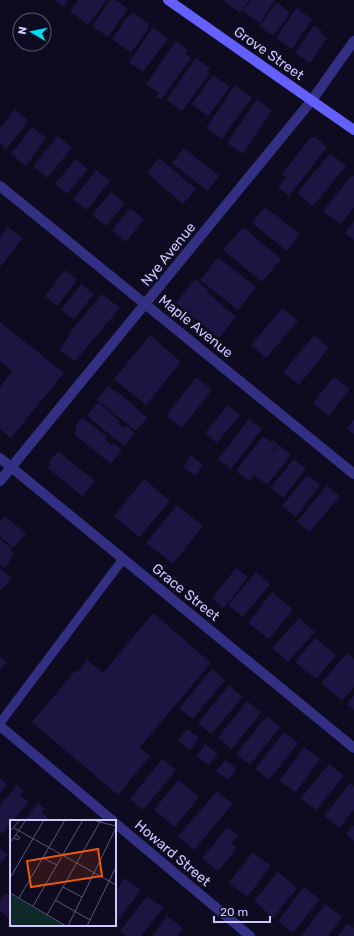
<svg xmlns="http://www.w3.org/2000/svg" width="354" height="936" font-family="Rubik,sans-serif">
<style>
.building{fill:#1e1442}
.lines{fill:none;stroke-linecap:round;stroke-linejoin:round}
.service{stroke:#333083;stroke-width:9}
.minor{stroke:#333083;stroke-width:10}
.tertiary{stroke:#333083;stroke-width:10}
.secondary{stroke:#645fff;stroke-width:10}
.labels{text-anchor:middle;stroke-width:4;stroke-linejoin:round;paint-order:stroke}
.street-label{font-size:14px;fill:#cfc8ff;stroke:#0e0a1f}
.inset-road{fill:none;stroke:#5b5679;stroke-width:1}
.view{fill:#e8590c;fill-opacity:0.15;stroke:#e8590c;stroke-width:2}
.inset-edge{fill:none;stroke:#cfc8ff;stroke-width:2}
</style>
<rect width="100%" height="100%" fill="#0e0a1f"/>
<path class="building" d="M54 0H68L64 7Z
M78 0H107L88 25 70 11Z
M110 0H116L128 9 108 37 92 26Z
M225 0H249L240 13 224 1Z
M251 0H275L260 23 243 11Z
M277 2 290 13 273 36 259 26Z
M296 8 312 19 292 49 276 38Z
M133 12 149 24 147 28 148 29 131 53 112 39 128 16 130 17Z
M314 25 322 31 320 33 327 38 310 63 295 53Z
M153 27 168 38 143 72 129 62Z
M176 41 188 50 185 54 191 58 161 100 156 97 159 93 146 84Z
M196 58 210 68 207 72 210 73 182 111 166 100Z
M213 75 230 87 208 116 192 104Z
M235 85 252 97 222 139 206 128Z
M257 99 272 110 243 154 227 143Z
M15 109 29 121 6 149 0 143V128Z
M32 127 46 138 26 166 11 154Z
M58 136 72 148 47 178 33 166Z
M315 137 327 147 289 196 278 187 286 177 282 174 310 138Z
M184 148 219 176 208 191 172 163Z
M330 153 346 166 313 206 297 193Z
M159 158 196 189 183 204 147 173Z
M76 159 88 169 67 194 55 184Z
M96 170 110 181 87 210 73 199Z
M352 175 354 176V207L341 224 323 211Z
M111 192 125 203 106 226 92 215Z
M265 207 300 234 287 251 252 223Z
M130 208 144 219 126 242 112 230Z
M354 221V240L345 233Z
M8 227 23 238 0 267V237Z
M243 227 281 259 262 282 223 250Z
M218 257 256 287 238 310 200 280Z
M65 270 77 280 57 306 45 296Z
M195 279 208 290 207 292 236 317 219 338 176 303Z
M81 284 94 294 74 319 61 310Z
M102 294 120 308 75 361 59 350 71 334 70 332Z
M282 308 298 321 266 358 251 345Z
M0 322 64 373 11 438 0 429V387L12 371 0 361Z
M150 335 181 362 146 405 114 379Z
M314 335 329 348 299 385 283 372Z
M196 377 212 390 182 428 166 416Z
M334 377 350 389 329 416 313 403Z
M108 386 124 397 147 418 136 431 97 400Z
M98 402 120 421 118 423 124 428 127 426 135 433 124 446 87 416Z
M228 405 240 415 217 443 205 433Z
M82 417 107 437 105 440 112 445 113 443 122 450 111 464 75 435V430L77 427 75 426Z
M249 419 262 429 231 469 218 459Z
M354 419V434L347 429Z
M263 436 271 442 273 440 278 444 268 458 279 445 291 455 267 485 254 475 249 481 236 471Z
M58 451 95 481 82 496 48 468 50 465 49 462Z
M191 455 203 465 195 476 183 467Z
M294 459 306 469 283 498 270 488Z
M307 475 320 485 296 517 282 506Z
M144 479 170 501 139 537 114 516Z
M327 485 340 496 310 532 297 522Z
M177 505 203 526 173 564 146 543Z
M5 516 26 534 13 548 0 536V522Z
M0 539 12 549 11 551 14 553 11 557 12 558 4 568 0 564Z
M0 568 12 578 0 591Z
M236 568 248 577 224 608 212 599Z
M256 572 270 584 243 617 228 605Z
M272 592 293 609 269 639 248 623Z
M153 613 211 663 139 748 150 756 118 795 32 722 75 671 77 672 87 660 103 673Z
M299 618 315 632 288 662 272 648Z
M315 638 336 655 316 679 295 662Z
M347 653 354 659V687L342 701 321 683Z
M0 657 7 662 0 670Z
M212 669 225 680 193 719 179 708Z
M229 685 243 697 211 734 198 723Z
M354 695V710L347 704Z
M247 701 261 712 232 749 218 738Z
M267 716 280 727 250 765 236 754Z
M187 729 199 738 190 750 178 740Z
M284 732 298 743 269 780 255 769Z
M205 744 218 754 209 765 197 756Z
M304 747 320 759 296 792 279 781Z
M162 759 176 770 143 810 130 799Z
M225 760 237 769 228 780 216 771Z
M329 764 344 776 316 810 301 798Z
M0 778 7 784 0 794Z
M178 780 199 797 175 827 154 810Z
M350 783 354 787V810L339 828 324 816Z
M17 785 23 791 20 795 29 802 13 821H11V824L2 834 0 832V805Z
M217 791 233 804 194 850 178 836Z
M38 803 45 809 42 813 50 820 49 821H24Z
M354 825V841L346 834Z
M228 827 238 835 231 843 237 848 218 871 202 858Z
M0 848 8 854 0 864Z
M253 852 271 866 247 897 229 883Z
M278 872 297 888 273 918 254 901Z
M125 878 141 890 115 924V891Z
M304 887 320 899 293 933 278 921Z
M6 893 11 898V920L0 911V900Z
M147 896 163 908 141 936H126L120 931Z
M325 904 342 917 328 936H301Z
M167 916 183 928 177 936H152Z
M348 923 354 928V936H338Z"/>
<g class="lines">
<path class="service" d="M0 723 123 559"/>
<path class="minor" d="M0 186 354 474
M0 458 354 748
M0 726 113 821
M115 823 250 936"/>
<path class="tertiary" d="M0 481 312 100 354 41"/>
<path class="secondary" d="M168 0 354 130"/>
</g>
<g class="labels">
<g class="street-label">
<text transform="translate(269 53) rotate(35)" y="5">Grove Street</text>
<text transform="translate(168 254) rotate(-51)" y="5">Nye Avenue</text>
<text transform="translate(196 326) rotate(39)" y="5">Maple Avenue</text>
<text transform="translate(186 592) rotate(39)" y="5">Grace Street</text>
<text transform="translate(173 853) rotate(40)" y="5">Howard Street</text>
</g>
</g>
<g transform="translate(10 820)">
<rect width="106" height="106" fill="#0e0a1f"/>
<path d="M0 74 55 106H0Z" fill="#0d2a29"/>
<path class="inset-road" d="M82 0 106 6M4 8 106 65M0 11 10 0M4 18 8 20 10 18 6 15M0 23 16 0M33 38 47 45M0 58 34 0M53 67 72 77M0 73 56 106M9 78 55 0M45 80 80 100M23 86 73 0M37 95 91 0M58 106 106 8M77 106 106 47"/>
<path class="view" d="M88 29 92 56 21 67 17 41Z"/>
<rect width="106" height="106" class="inset-edge"/>
</g>
<g transform="translate(32 32) rotate(279)"><circle r="19" fill="#0e0a1f" stroke="#5b5679"/>
<path d="M0-3L7 15L0 10L-7 15Z" fill="#00daf3"/>
<text y="-6" font-size="11" font-weight="bold" text-anchor="middle" fill="#cfc8ff">N</text>
</g>
<path d="M214 916v6h56v-6" fill="none" stroke="#cfc8ff" stroke-width="2"/>
<text x="220" y="916" font-size="12" fill="#cfc8ff" stroke="#0e0a1f" stroke-width="3" paint-order="stroke">20 m</text>
</svg>
